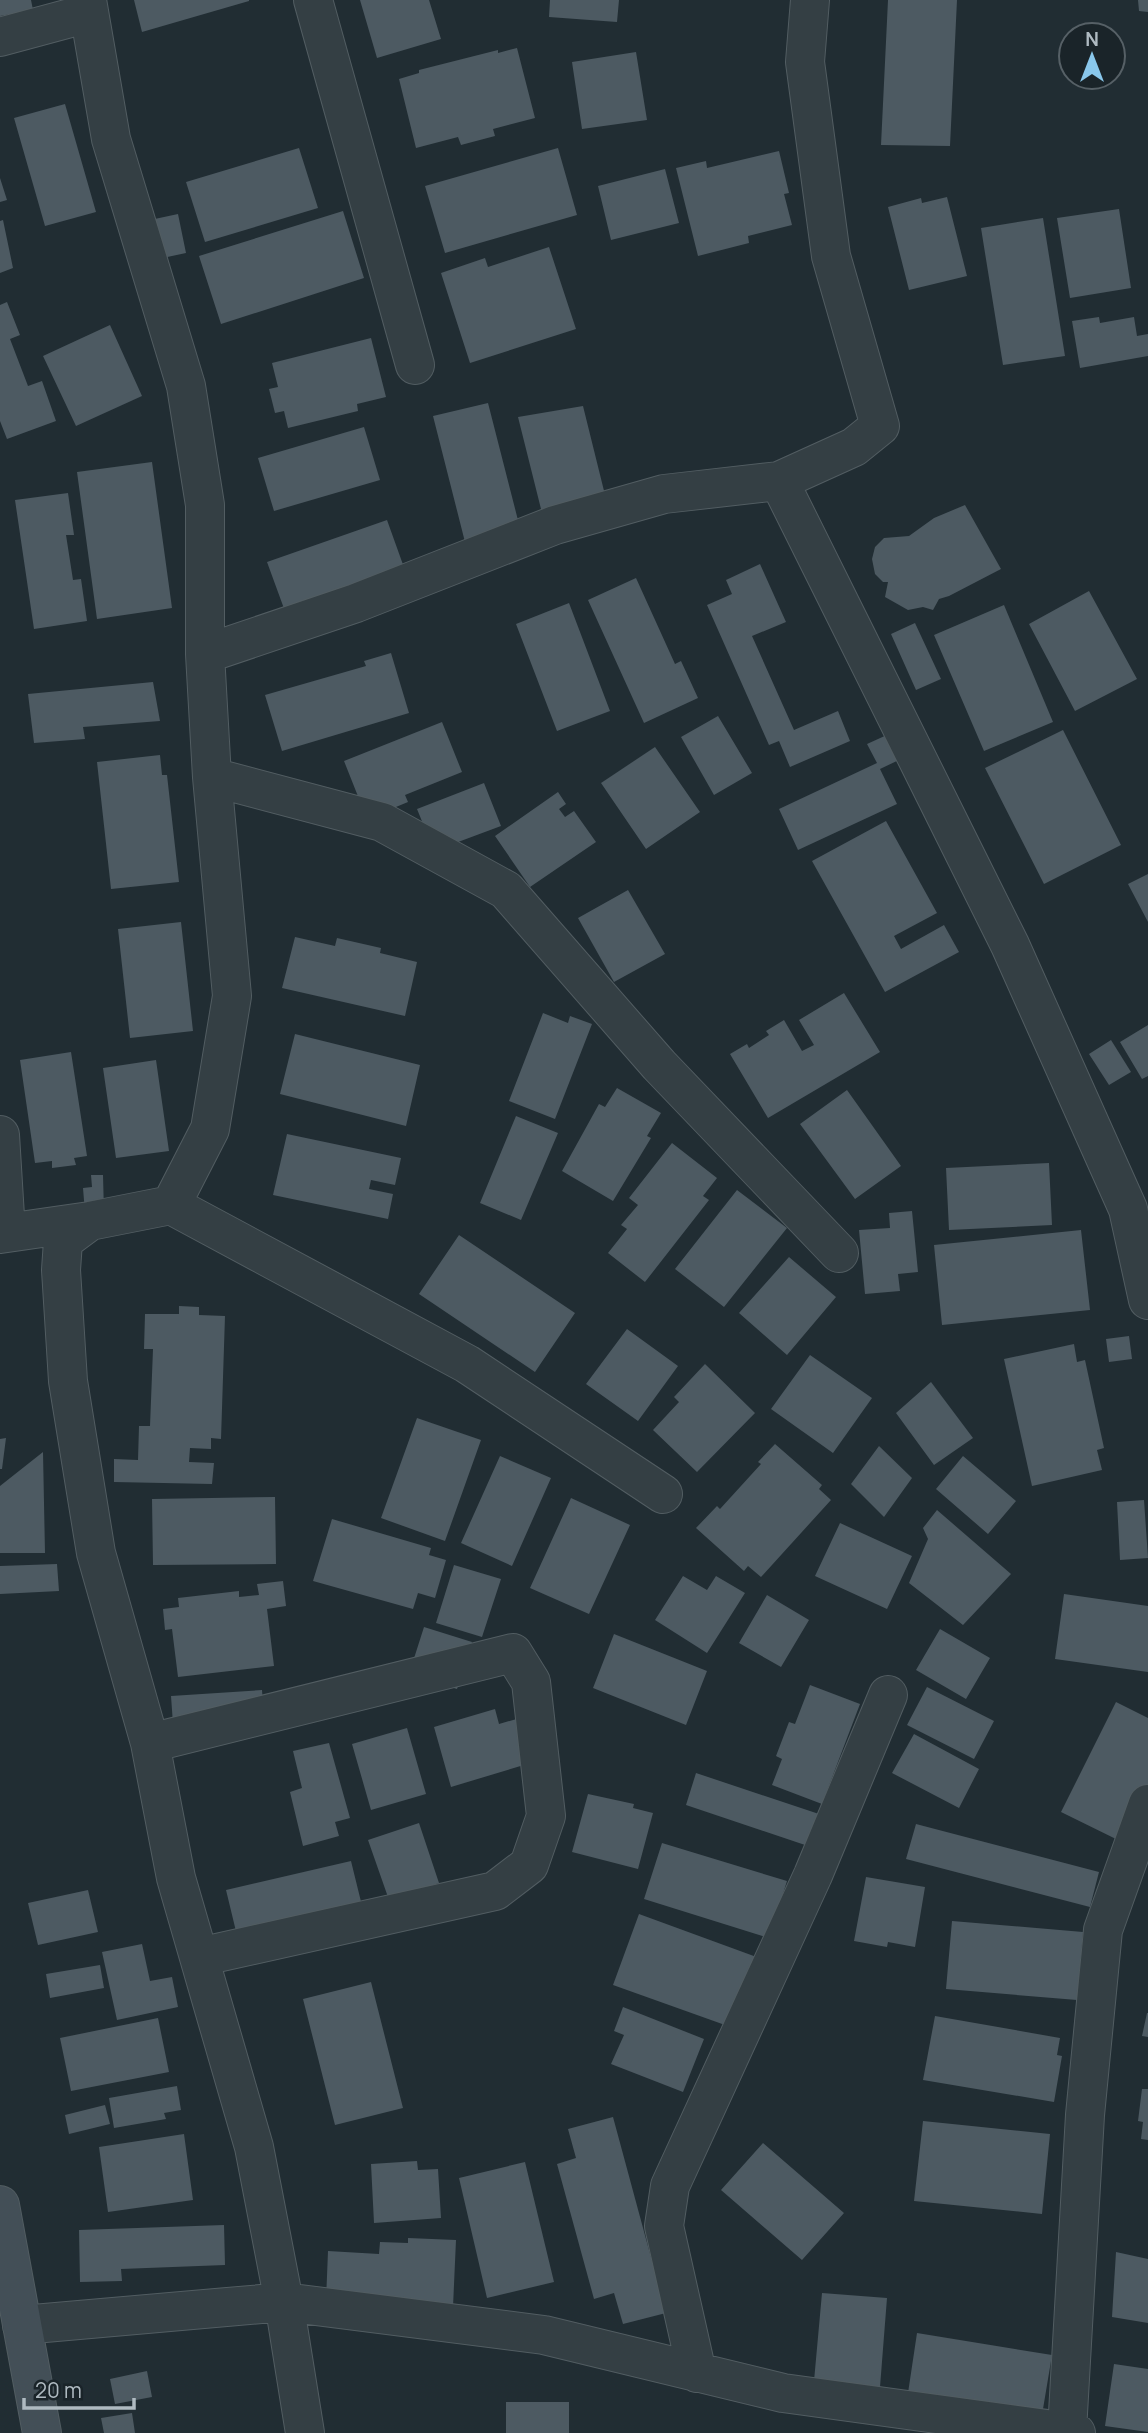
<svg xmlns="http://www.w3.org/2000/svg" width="1148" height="2433" font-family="Manrope,sans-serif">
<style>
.building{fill:#4d5a62}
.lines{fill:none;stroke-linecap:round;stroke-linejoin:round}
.minor-casing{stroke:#525d62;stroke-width:40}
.secondary-casing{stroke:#525d62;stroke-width:40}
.minor{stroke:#343f44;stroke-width:38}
.secondary{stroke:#434f57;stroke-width:38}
</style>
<rect width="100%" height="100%" fill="#212d33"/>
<path class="building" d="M0 0H31L33 10 0 16Z
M134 0H249V1L142 32Z
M360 0H429L441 39 377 58Z
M550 0H619L617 22 549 17Z
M888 0H957L950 146 881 145Z
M1138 0H1148V12L1139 11Z
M517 48 535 118 493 129 495 136 461 145 458 137 416 148 399 79 419 73V70L498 50V53Z
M636 52 647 120 582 129 572 62Z
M65 104 96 212 45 226 14 118Z
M299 148 318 208 205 242 186 182Z
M558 148 577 215 445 253 425 186Z
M779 151 789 193 784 194 792 225 748 236 749 243 698 256 676 168 706 161 707 168Z
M665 169 679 223 611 240 598 186Z
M0 178 7 200 0 202Z
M947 197 967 276 909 290 888 207 921 198 922 203Z
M1119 209 1131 288 1070 298 1057 218Z
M343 211 364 278 221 324 199 256Z
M178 214 186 253 158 259 150 220Z
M1043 218 1065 356 1003 365 981 228Z
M3 220 13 268 0 273V221Z
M549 247 576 329 470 363 441 273 485 258 488 267Z
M7 302 20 335 10 339 28 386 42 381 56 421 7 439 0 421V305Z
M1099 317 1100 323 1134 317 1137 336 1148 334V356L1080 368 1072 321Z
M110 325 142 396 76 426 43 356Z
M371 338 386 397 357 404 358 411 288 428 284 411 275 413 269 389 278 387 272 363Z
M488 403 520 528 465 542 433 416Z
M583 406 608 507 544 521 518 417Z
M364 427 380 480 274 511 258 458Z
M152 462 172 608 97 619 77 472Z
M68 493 74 535H66L73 580 81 579 87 621 34 629 15 500Z
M965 505 1001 569 949 596 939 599 933 610 923 607 908 610 885 597 888 582H883L875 574 872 559 875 547 884 538 909 536 934 518Z
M387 520 406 573 286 614 267 562Z
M760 564 786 622 752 636 794 730 838 711 850 741 790 767 779 741 769 745 707 605 732 594 726 580Z
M636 578 675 664 681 661 698 698 644 723 588 600Z
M1089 591 1137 679 1075 711 1029 624Z
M569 603 610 711 557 731 516 624Z
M1004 605 1053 722 984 751 934 635Z
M915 623 941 679 916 690 891 634Z
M391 653 409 713 282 751 265 695 366 666 364 661Z
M153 682 160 721 83 727 85 739 34 743 28 694Z
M718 716 752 773 714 795 681 737Z
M442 722 462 772 405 795 408 802 367 819 344 761Z
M1063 730 1121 845 1044 884 985 768Z
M889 734 901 759 880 769 897 804 798 850 779 809 877 763 867 744Z
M655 747 700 812 646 849 601 783Z
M160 755 162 775H167L179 882 111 889 97 762Z
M484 783 501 826 434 851 417 809Z
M558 792 566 804 559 809 565 817 574 811 596 842 530 887 495 836Z
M886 821 937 913 894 936 901 949 944 925 959 952 885 992 812 861Z
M1148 874V922L1128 884Z
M628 890 665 954 614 982 578 918Z
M181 922 193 1031 130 1038 118 929Z
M295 937 335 946 337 938 381 948 380 953 417 962 405 1016 282 988Z
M844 993 880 1052 768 1118 730 1054 747 1044 749 1048 769 1035 766 1031 784 1020 802 1051 814 1045 799 1020Z
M543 1013 568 1023 570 1016 592 1024 555 1119 509 1101Z
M1148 1025V1076L1142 1079 1120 1042Z
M295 1034 420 1065 406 1126 280 1094Z
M1111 1040 1131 1072 1109 1085 1089 1054Z
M71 1052 87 1156 74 1158 76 1165 52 1168V1161L35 1163 20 1060Z
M156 1060 169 1151 116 1158 103 1068Z
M617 1088 661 1113 647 1136 651 1138 613 1201 562 1171 599 1104 605 1107Z
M847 1090 901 1166 855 1199 800 1124Z
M516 1116 558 1133 521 1220 480 1203Z
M287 1134 401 1158 395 1185 371 1180 369 1189 393 1194 388 1219 273 1195Z
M672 1143 717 1178 703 1196 709 1200 645 1282 608 1253 627 1229 621 1225 638 1205 629 1198Z
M1049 1163 1052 1225 949 1230 946 1168Z
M91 1175H103L104 1212 85 1213 83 1188 92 1187Z
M737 1190 787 1228 724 1307 675 1269Z
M912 1211 918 1272 898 1274 900 1291 865 1294 859 1230 890 1228 889 1213Z
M1081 1230 1090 1310 942 1325 934 1245Z
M459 1235 575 1313 535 1372 419 1294Z
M789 1257 836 1297 787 1355 739 1313Z
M179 1306 199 1307V1315L225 1316 221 1439 211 1438V1449L190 1448 189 1462 214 1463 212 1484 114 1482V1459L138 1460 139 1426H150L153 1349H144L145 1314H179Z
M627 1329 678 1366 638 1421 586 1384Z
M1129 1336 1132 1359 1109 1362 1106 1339Z
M1074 1344 1077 1362 1085 1360 1104 1448 1097 1450 1102 1470 1032 1486 1004 1359Z
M810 1355 872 1398 833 1453 771 1409Z
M705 1364 755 1413 697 1472 653 1430 679 1402 674 1397Z
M931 1382 973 1438 934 1465 896 1413Z
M417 1418 481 1440 445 1541 381 1518Z
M6 1438 2 1469H0V1439Z
M775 1444 822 1485 819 1489 831 1500 761 1577 748 1566 744 1571 696 1528 717 1506 720 1509 761 1464 758 1462Z
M879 1446 912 1478 884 1517 851 1484Z
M43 1452 45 1553H0V1486Z
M500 1456 551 1478 512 1566 461 1543Z
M963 1456 1016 1501 988 1534 936 1489Z
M275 1497 276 1564 153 1565 152 1499Z
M571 1498 630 1525 589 1614 530 1588Z
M1144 1500 1148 1558 1120 1560 1117 1502Z
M937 1510 1011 1574 963 1625 909 1583 928 1539 923 1528Z
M332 1519 431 1548 429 1555 446 1560 435 1598 418 1593 413 1609 313 1581Z
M840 1523 912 1556 887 1609 815 1576Z
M57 1564 59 1591 0 1594V1566Z
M454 1565 501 1579 482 1637 436 1623Z
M683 1576 707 1590 716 1576 745 1593 707 1653 655 1620Z
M283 1581 286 1606 267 1609 274 1666 178 1677 172 1629 165 1630 163 1609 179 1607 178 1598 239 1591V1597L259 1595 257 1584Z
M1064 1594 1148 1606V1672L1055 1659Z
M767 1595 809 1620 781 1667 739 1643Z
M424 1627 472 1642 457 1689 409 1674Z
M940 1629 990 1658 966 1699 916 1670Z
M614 1634 707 1671 686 1725 593 1688Z
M810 1685 860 1704 822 1804 772 1785 782 1759 776 1756 789 1722 795 1724Z
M927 1687 994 1721 974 1759 907 1725Z
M262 1690 265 1730 174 1738 171 1696Z
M1116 1702 1148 1718V1785L1120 1841 1061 1812Z
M495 1709 499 1724 520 1718 534 1762 451 1787 434 1727Z
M407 1728 426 1794 371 1810 352 1744Z
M914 1734 979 1769 959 1808 892 1773Z
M329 1743 350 1818 335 1822 339 1836 303 1846 290 1792 302 1788 293 1751Z
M696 1773 822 1815 811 1847 686 1805Z
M588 1794 634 1804 633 1808 653 1813 638 1869 572 1852Z
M419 1823 439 1883 389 1900 368 1840Z
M916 1824 1099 1872 1090 1907 906 1859Z
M662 1843 787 1881 769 1938 644 1899Z
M351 1861 366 1922 241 1952 226 1890Z
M866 1877 925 1887 915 1947 888 1942 887 1947 854 1941Z
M88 1890 98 1932 38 1945 28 1903Z
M639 1914 765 1960 739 2030 613 1985Z
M952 1921 1083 1932 1077 2000 946 1989Z
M142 1944 150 1981 172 1977 178 2007 117 2020 102 1952Z
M100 1965 104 1988 50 1998 46 1974Z
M371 1982 403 2108 335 2125 303 1999Z
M623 2007 704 2039 683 2092 611 2064 624 2035 614 2031Z
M1147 2013H1148V2037L1142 2036Z
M935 2016 1060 2038 1057 2055 1062 2056 1054 2102 923 2080Z
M158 2018 169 2072 71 2091 60 2038Z
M177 2086 181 2110 164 2113 166 2119 114 2128 109 2098Z
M1142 2089H1148V2140L1141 2139 1143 2122 1138 2121Z
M105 2105 110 2124 69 2134 65 2115Z
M613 2117 666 2313 623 2324 614 2293 594 2299 557 2164 576 2158 568 2129Z
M923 2121 1050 2134 1042 2214 914 2201Z
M184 2134 193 2200 108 2212 99 2147Z
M763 2143 844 2213 802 2260 721 2190Z
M417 2161 418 2170 438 2169 441 2218 374 2223 371 2164Z
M525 2162 554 2282 487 2298 459 2178Z
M224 2225 225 2265 121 2269 122 2281 80 2282 79 2230Z
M408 2238 456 2240 453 2307 326 2301 328 2251 379 2254 380 2242 408 2243Z
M1116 2252 1148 2259V2323L1112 2317Z
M822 2293 887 2298 880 2387 814 2381Z
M917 2333 1052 2355 1042 2415 908 2393Z
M1114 2364 1148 2369V2432L1105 2426Z
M147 2371 152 2397 115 2404 110 2379Z
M506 2402H569V2433H506Z
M132 2413 135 2433H104L101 2418Z"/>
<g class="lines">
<defs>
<path id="minor" d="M313 0 415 365
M0 37 89 13
M779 481 1010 945 1128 1209 1148 1300
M205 654 356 603 555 525 664 494 779 481 854 447 880 426 831 256 805 62 810 0
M212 777 382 822 506 890 659 1065 839 1253
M0 1135 6 1233
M171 1205 467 1364 663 1494
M90 1221 63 1241 61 1270 68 1381 96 1553 150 1743 176 1878 254 2147 284 2302 305 2433
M0 1234 90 1221 171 1205 210 1129 232 996 212 777 205 654V505L186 386 111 139 87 0
M150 1743 513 1653 531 1682 546 1816 529 1865 495 1891 199 1957
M22 2325 284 2302 544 2335 783 2393 1076 2433
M697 2373 664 2226 670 2186 813 1875 888 1695
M1067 2431 1085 2115 1103 1930 1148 1804"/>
<path id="secondary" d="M0 2205 42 2433"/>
</defs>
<use href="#minor" class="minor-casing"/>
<use href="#secondary" class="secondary-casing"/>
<use href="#minor" class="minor"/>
<use href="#secondary" class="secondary"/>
</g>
<g transform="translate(1092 56)"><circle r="33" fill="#1a2429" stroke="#566066" stroke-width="2"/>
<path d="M0-5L12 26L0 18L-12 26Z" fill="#89c7eb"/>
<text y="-10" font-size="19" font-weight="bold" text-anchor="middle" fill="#afbac1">N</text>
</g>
<path d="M24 2398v10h110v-10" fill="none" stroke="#afbac1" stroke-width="3.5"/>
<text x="35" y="2398" font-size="21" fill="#afbac1" stroke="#1a2429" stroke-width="5" paint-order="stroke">20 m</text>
</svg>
